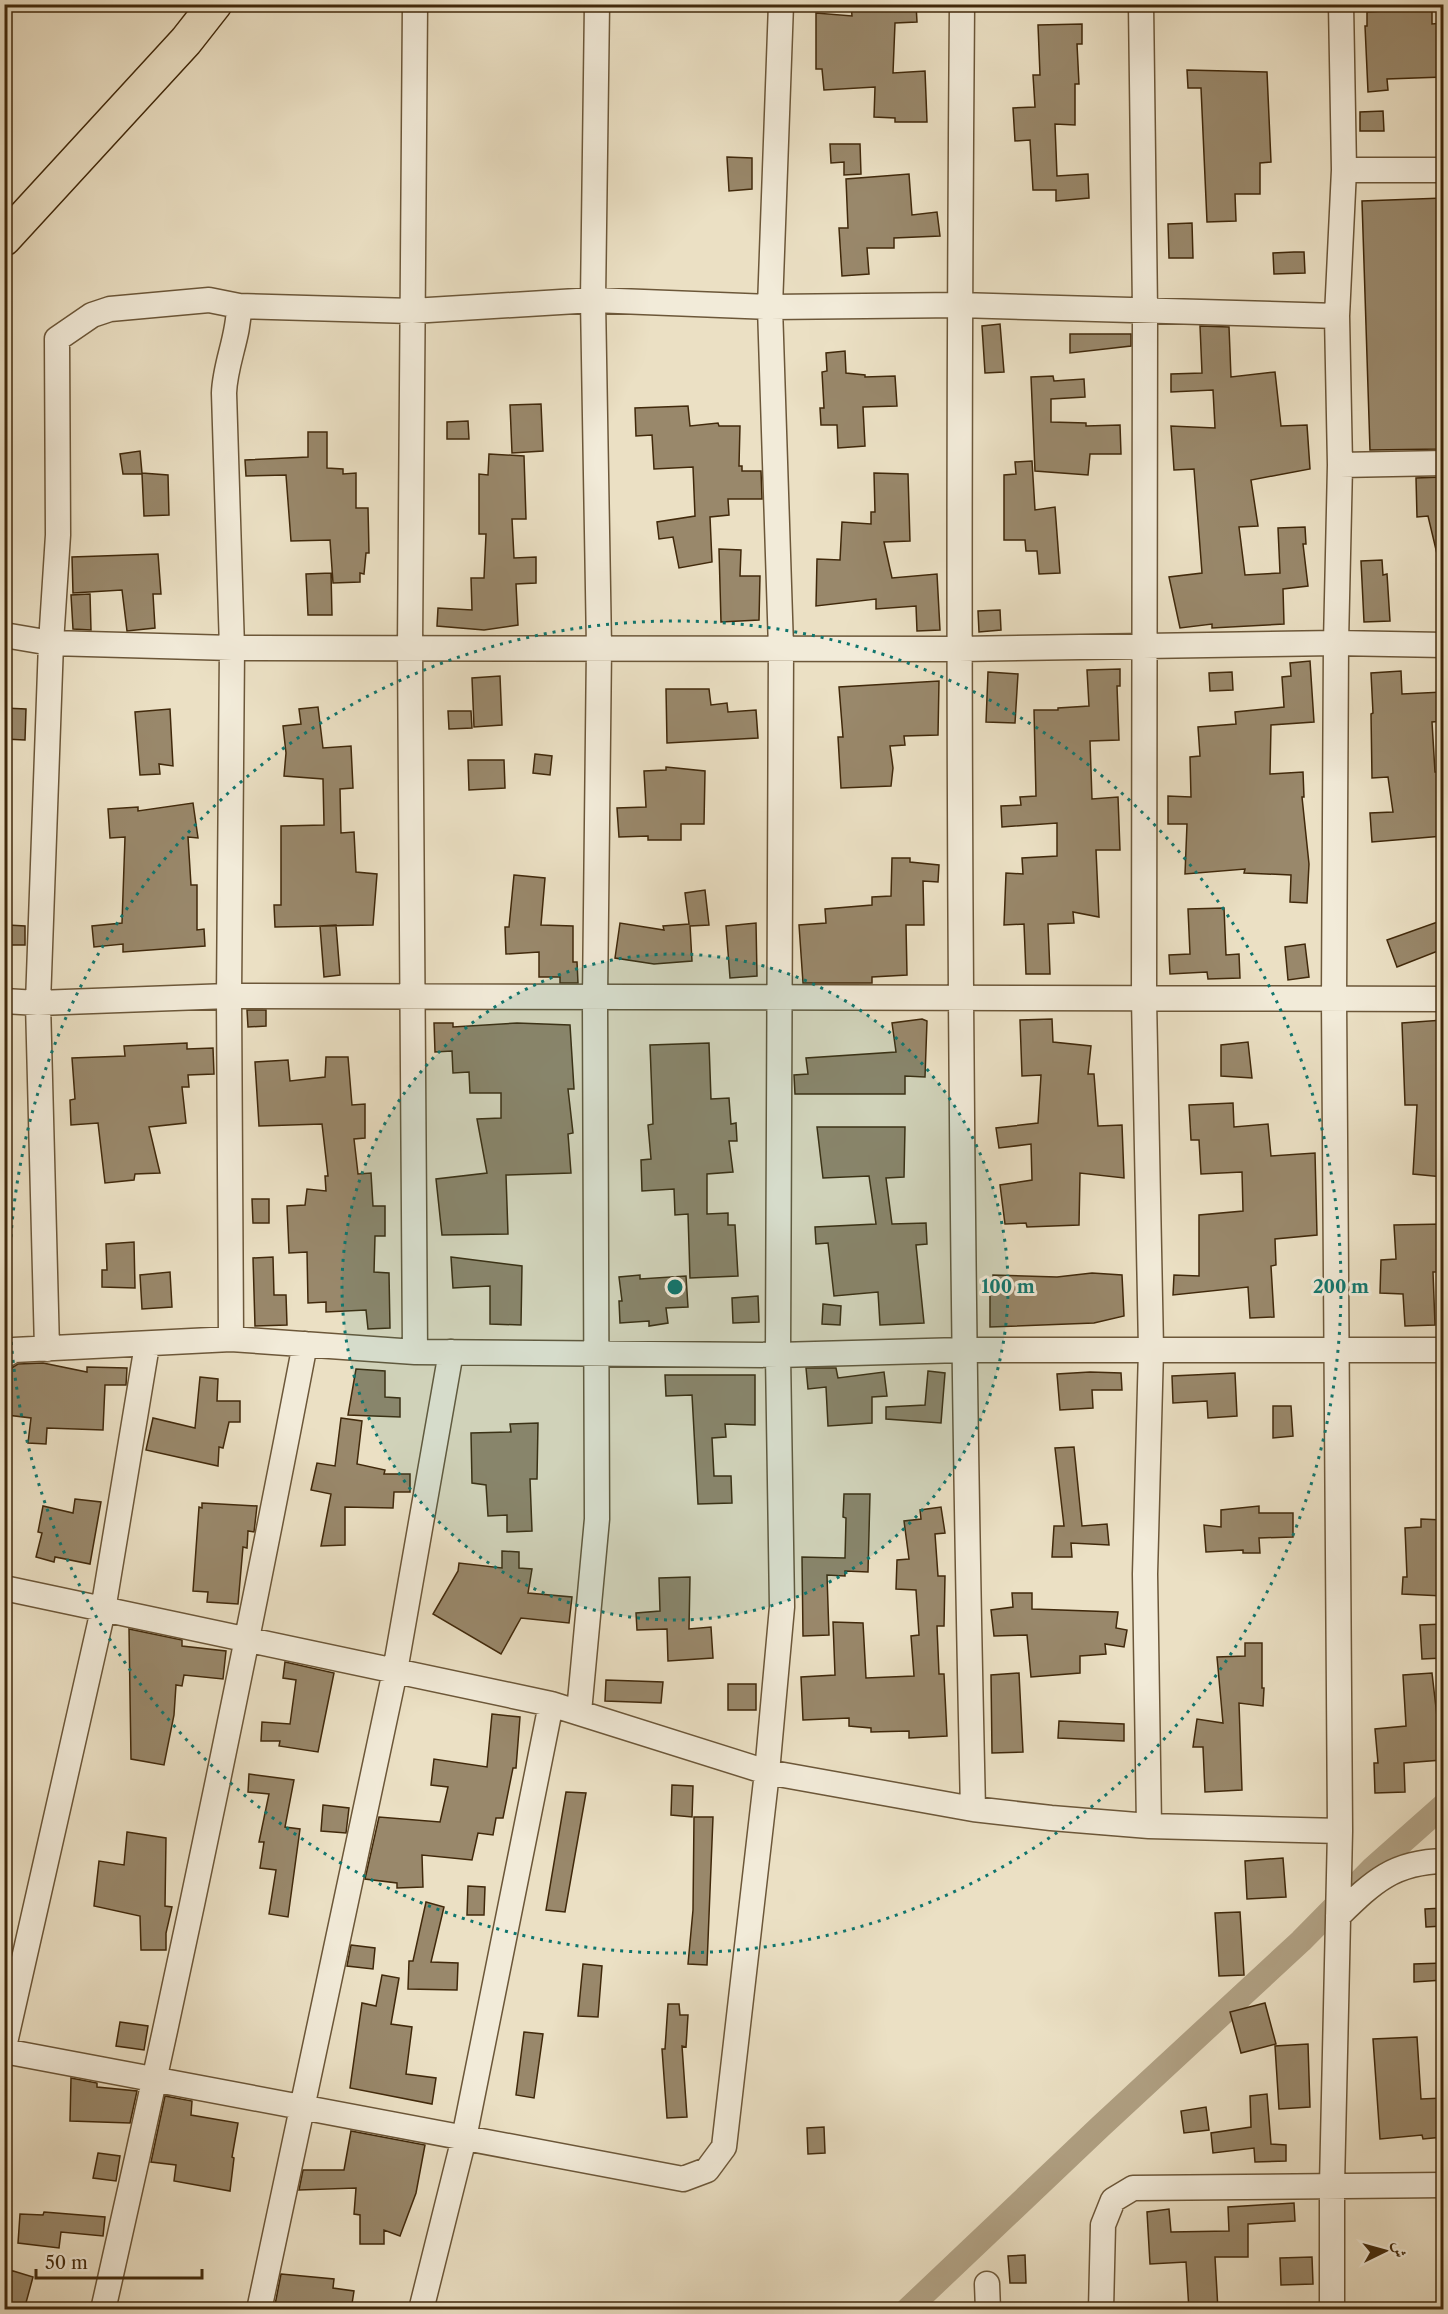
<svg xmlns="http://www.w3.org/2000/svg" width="1448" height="2314" font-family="'Libre Caslon Text',Amiri,serif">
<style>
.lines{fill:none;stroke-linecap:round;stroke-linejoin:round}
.canal{stroke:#b1a285;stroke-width:24}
.building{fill:#99886b;stroke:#41290b;stroke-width:1.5}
.street-casing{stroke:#6c5739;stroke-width:27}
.highway-casing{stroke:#41290b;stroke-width:36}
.street{stroke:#f2ebd9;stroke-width:24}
.highway{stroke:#ebe0c4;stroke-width:33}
.ring{fill:none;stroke:#0f766e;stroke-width:3;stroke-dasharray:3 6}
.centre{fill:#0f766e;stroke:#f2ebd9;stroke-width:3}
.ring-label{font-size:18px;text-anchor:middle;font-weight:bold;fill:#0f766e;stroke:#f2ebd9;stroke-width:6;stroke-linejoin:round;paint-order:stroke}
</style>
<rect width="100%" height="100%" fill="#ebe0c4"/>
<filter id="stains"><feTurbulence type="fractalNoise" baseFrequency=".00333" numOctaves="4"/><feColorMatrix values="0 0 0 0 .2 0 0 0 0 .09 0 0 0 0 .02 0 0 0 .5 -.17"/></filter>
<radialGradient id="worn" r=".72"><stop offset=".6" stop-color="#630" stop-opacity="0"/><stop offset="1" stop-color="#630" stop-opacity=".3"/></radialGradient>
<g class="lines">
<path class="canal" d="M907 2310 1101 2126 1301 1941 1373 1868 1444 1805"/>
</g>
<path class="building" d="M851 4H916L917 22 895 23 893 73 925 71 927 122H895V118L874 117 875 87 824 90 822 69H816V13L852 16Z
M1432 8V24L1443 23V77L1387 79 1388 90 1368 92 1365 26H1367V12Z
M1082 24V44H1077L1079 84H1075V125L1055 124 1057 176 1088 174 1089 198 1056 201V190H1033L1030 140 1015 141 1013 108 1035 107 1033 75H1040L1038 25Z
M1187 70 1267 72 1271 162 1260 163V194H1235L1236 221 1207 222 1201 88H1188Z
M1383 111 1384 131H1360V112Z
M830 144H860L861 174 844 175V162L831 163Z
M727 157 752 158V189L729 191Z
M909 174 912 215 937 212 940 236 894 238V248H867L869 274 842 276 839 228H848L846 179Z
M1443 198V449L1370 450 1362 201Z
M1192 223 1193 258H1169L1168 224Z
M1294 252H1304L1305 273 1274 274 1273 253Z
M1000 324 1004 372 985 373 982 326Z
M1200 326 1229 327 1231 377 1275 372 1281 426 1307 425 1310 469 1251 480 1258 526 1239 527 1245 575 1280 573 1278 528 1305 527 1306 544H1303L1308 586 1283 589 1284 624 1212 628V624L1180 628 1169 577 1202 573 1194 469 1174 470 1171 426 1215 428 1213 390 1171 392V374L1202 373Z
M1070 334H1131V346L1070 353Z
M845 351 846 373 865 375V377L895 376 897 406 863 407 865 446 838 448 837 425H821L820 408H824L822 372 827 371 826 353Z
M1053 376 1054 381 1084 379 1085 397 1051 399V422L1086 423V426L1120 425 1121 454H1090L1088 475 1035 471 1031 377Z
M541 404 543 451 512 453 510 405Z
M688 406 690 426 718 423 719 426H740L739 466H742V471H761L762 499H728L729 515 710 517 712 562 679 568 673 537 659 539 657 522 695 516 693 467 654 469 652 435 636 436 635 408Z
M468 421 469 439H447V422Z
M308 432H327V468L343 469V474L356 473V508H368L369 553H366L364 574 360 573V582L333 583 330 540 291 541 286 475 246 476 245 460 308 457Z
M140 451 142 473 168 475 169 515 144 516 142 474H123L120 454Z
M489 454 524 456 526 519H512L514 558 536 557V583L516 584 518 625 484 630 437 626 438 608 472 610 471 578H484L486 534H479V474L488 475Z
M1032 461 1035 510 1055 507 1060 573 1039 574 1037 551H1026L1025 540H1004V475L1016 474 1015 462Z
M874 473 908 474 910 541 884 542 892 578 937 574 940 630 917 631 916 606 876 609V599L816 606 817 559 840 560 842 522 871 524V512H875Z
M1443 477V553L1437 554 1428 516 1417 517 1416 478Z
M719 549 741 550 740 576H760L759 620 721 622Z
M158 554 161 594H153L155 628 127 631 122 590 73 593 72 557Z
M1382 560 1383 575 1387 574 1390 621 1364 622 1361 561Z
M331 573 332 615H308L306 574Z
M90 594 91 630 73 629 71 595Z
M1000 610 1001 630 979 632 978 611Z
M1310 661 1314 722 1271 725 1270 774 1303 772 1304 797H1302L1309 864 1307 903 1290 902 1291 875 1244 873 1245 869 1185 874 1187 824H1168V796L1191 797 1190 757 1200 756 1198 727 1236 724 1235 712 1284 707 1282 677 1291 676 1290 663Z
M1120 669V686H1117L1119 740 1090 741 1092 799 1118 797 1120 850H1096L1099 917 1073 912 1074 923 1048 924 1050 974H1026L1024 924 1004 925 1006 873 1023 874 1022 858 1057 856V823L1002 827 1001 806 1021 805 1020 797 1036 796 1034 710H1058V708L1089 706 1087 670Z
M1401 671 1402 694 1443 692V721L1432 722 1435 772H1437L1438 780H1443V836L1372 842 1370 813 1393 812 1388 777 1372 778 1371 714 1373 713 1371 673Z
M988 672 1018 674 1015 723 986 722Z
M1232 672 1233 690 1210 691 1209 673Z
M500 676 502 725 474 727 472 678Z
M939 681 938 735 904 736 905 745 890 746 893 768 891 786 841 788 838 737H843L839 687Z
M666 689H709L711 705 727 703 728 712 756 710 758 738 667 743Z
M318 707 323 748 351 746 353 788 340 789 341 833 354 832 356 872 377 874 373 925 275 927 274 905H281V826L324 825 323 779 284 776 286 753 283 726 301 724 299 709Z
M4 708 26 709 25 740 4 739Z
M170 709 173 766 159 764 160 774 140 775 135 712Z
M448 711H471L472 728 449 729Z
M535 754 552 756 550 775 533 773Z
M468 760H504L505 788 469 790Z
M666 767 705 771 704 824H681V840H648V836L619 837 617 808 646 807 644 771 666 770Z
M193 803 198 838 188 837 191 885H197V930L204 929 205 946 123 952V944L94 947 92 926 122 923 125 837 110 838 108 809 138 807V811Z
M892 858H910V862L939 865 938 882 923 881 924 925H906L907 975 872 977V983H803L799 925 826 923 825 909 872 905V897L891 896Z
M514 875 545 878 541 925 573 926V962H577L578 983H560V977H539V952L506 954 505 927H509Z
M705 890 709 925 690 926 692 961 654 964 615 958 620 923 664 930 663 926 689 924 685 893Z
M1224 908 1226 955 1239 954 1240 978 1208 979 1207 972 1170 974 1169 955 1190 954 1188 909Z
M1443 920V949L1397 967 1387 940Z
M756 923 757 976 730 978 726 926Z
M8 925 25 926V945H7Z
M336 925 340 975 324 977 320 926Z
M1305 944 1309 977 1288 980 1285 947Z
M247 1010H266V1026L248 1027Z
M922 1019 927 1021 925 1077 905 1076V1094H795L794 1075 808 1074 806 1058 896 1052 892 1023Z
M1052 1019 1053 1042 1091 1046 1088 1074H1094L1098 1126 1122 1125 1124 1178 1080 1173 1079 1225 1027 1227 1026 1223 1005 1224 1000 1185 1032 1180 1031 1144 999 1148 996 1128 1038 1123 1041 1075 1022 1076 1020 1020Z
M1443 1020V1177L1413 1174 1417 1105H1405L1402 1023Z
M434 1023H453V1027L517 1023 570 1025 574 1089H568L573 1133 568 1134 571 1173 506 1175 508 1234 442 1235 436 1179 487 1173 477 1119 501 1118V1093H470L469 1072 453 1073 452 1051 435 1052Z
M1248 1042 1252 1078 1221 1076V1045Z
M187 1043V1049L213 1048 214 1074 188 1075 189 1087H182L186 1123 149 1127 160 1173 135 1174 134 1180 105 1183 98 1123 71 1125 70 1100 75 1099 72 1058 125 1056 124 1046Z
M709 1043 711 1099 729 1098 731 1124 736 1123 737 1141H729L733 1172 707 1174V1214L728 1213V1225H735L738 1276 690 1278 688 1214 675 1215 674 1189 642 1191 641 1160 651 1159 648 1125 653 1124 650 1045Z
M326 1057H348L352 1105 365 1104V1138L354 1139 358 1174 371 1173 373 1206H385V1236H375L374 1272 389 1273 390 1328 368 1329 366 1310 326 1312V1302L308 1303 307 1252 289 1253 287 1206 305 1205 307 1189 326 1191 325 1176H328L322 1124 259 1126 255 1062 288 1060 290 1081 325 1077Z
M1233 1103 1234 1127 1268 1124 1271 1156 1315 1153 1317 1235 1275 1239 1276 1265 1271 1266 1274 1317 1250 1318 1248 1287 1173 1295 1174 1275 1199 1276V1215L1243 1211 1242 1172 1201 1174 1199 1140H1191L1189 1105Z
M817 1127H905L904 1177 886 1178 892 1224 926 1223 927 1244 916 1245 924 1323 880 1325 878 1292 834 1296 828 1243 816 1244 815 1227 876 1224 869 1176 823 1178Z
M252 1199H269V1223H253Z
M1443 1224V1272H1433L1435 1325 1405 1326 1403 1294 1380 1293 1381 1260 1396 1259 1394 1225Z
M134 1242 135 1288 102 1287V1270H107L106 1244Z
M273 1257 274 1295H286L287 1325 255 1326 253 1258Z
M451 1257 522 1266 521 1325 490 1324V1286L453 1288Z
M170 1272 172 1307 142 1309 140 1275Z
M1092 1273 1122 1275 1124 1316 1094 1323 990 1327V1293L993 1292V1275L1057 1277Z
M640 1275V1279L686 1276 688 1307 666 1308 668 1323 649 1326V1321L620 1323 619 1301H622L619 1277Z
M758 1296 759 1322 733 1323 732 1298Z
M823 1304 841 1306 840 1325 822 1324Z
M43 1363 87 1372V1367L127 1368 126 1385H105L103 1430 47 1428 46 1444 28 1443 31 1418 7 1415 10 1369 18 1364Z
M806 1368H836L838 1378 884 1372 887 1396 872 1397V1423L828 1426 826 1387 808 1389Z
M356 1369 385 1371V1397L400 1398V1417L348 1415Z
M928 1371 945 1373 941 1423 886 1419V1407L925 1405Z
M1090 1372 1121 1373 1122 1390H1092L1093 1408 1060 1410 1057 1374Z
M1235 1373 1237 1416 1208 1418 1207 1401 1173 1403 1172 1376Z
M665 1375H755V1425L725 1424 726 1437 712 1438 714 1476H731L732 1503 698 1504 692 1395 666 1396Z
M200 1377 218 1379 217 1401H240V1422H229L223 1448 219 1447 218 1466 146 1450 153 1418 195 1428Z
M1273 1406H1291L1293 1436 1273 1438Z
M341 1418 362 1421 357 1464 385 1470 384 1474H410V1492H394L393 1508 345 1507V1545L321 1546 331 1494 311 1490 317 1463 335 1466Z
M538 1423 537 1479H530L532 1531 507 1532V1515L488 1516 486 1485 472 1483 471 1433 511 1432 510 1424Z
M1074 1447 1082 1526 1107 1524 1109 1545 1071 1543 1072 1557H1052L1054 1526H1064L1055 1448Z
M844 1494H870L868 1572 845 1571V1576L827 1575 829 1635 803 1636 802 1557 845 1558 846 1518 843 1517Z
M75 1499 101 1502 90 1564 55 1557 54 1562 36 1557 42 1533 38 1532 43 1506 73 1513Z
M202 1503 257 1506 254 1532 248 1531 247 1548 243 1547 238 1604 207 1602 208 1592 193 1591 199 1507 202 1508Z
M1259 1506V1513H1293V1537L1259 1538 1260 1553H1243V1550L1206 1552 1204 1525 1221 1527V1510Z
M941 1507 945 1533 935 1534 938 1576H945L944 1626H937L939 1674H944L947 1736 909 1738V1731L871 1732V1728L849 1726V1718L803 1720 801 1677 835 1675 833 1622 863 1623 866 1678 914 1676 911 1636 919 1635 916 1590 896 1589 897 1560 909 1559 904 1521 921 1519 920 1510Z
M1421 1519 1443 1520V1596L1402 1594 1403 1577H1407L1405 1528 1421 1527Z
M502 1551 519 1552V1568L532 1569 528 1593 572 1597 569 1623 521 1618 501 1654 433 1614 458 1571 459 1563 502 1568Z
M690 1577 689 1629 711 1627 713 1658 668 1661 667 1629 637 1630 636 1613 660 1611 659 1578Z
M1012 1593H1032V1609L1118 1612 1116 1628 1127 1630 1124 1647 1105 1644 1106 1654 1080 1656V1673L1031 1677 1027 1635 994 1636 991 1610 1013 1607Z
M1443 1624V1658L1422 1659 1420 1625Z
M129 1629 182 1640V1646L226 1651 223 1679 184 1675 182 1686 176 1685 174 1715 164 1765 131 1759Z
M1245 1643H1262V1688H1264L1263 1706 1239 1703 1242 1790 1205 1792 1203 1747H1193L1197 1719 1223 1723 1217 1657 1245 1656Z
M285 1662 334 1673 318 1752 279 1746 280 1741H261L262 1722 290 1724 296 1680 283 1678Z
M1019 1673 1023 1752 992 1753 991 1675Z
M1432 1673 1442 1760 1404 1763 1405 1792 1375 1793 1374 1763H1378L1375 1729 1406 1726 1403 1675Z
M606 1680 663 1682 661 1703 605 1701Z
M728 1684H756V1710H728Z
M492 1714 520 1717 516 1768H513L503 1818H496L493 1835 478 1833 472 1860 422 1855 423 1887 397 1888V1883L365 1879 379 1817 440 1822 448 1787 431 1785 434 1759 487 1767Z
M1059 1721 1124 1724V1741L1058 1738Z
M249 1774 294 1780 285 1827 300 1829 288 1917 269 1914 276 1870 260 1868 264 1842H259L269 1794 248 1792Z
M672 1785 693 1786 692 1817 671 1815Z
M566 1792 586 1793 565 1912 546 1910Z
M323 1805 349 1808 346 1833 321 1831Z
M694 1817H713L707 1965 688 1964 693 1910Z
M127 1832 166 1838 165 1906 172 1907 166 1933V1950H141L140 1916 94 1906 99 1861 124 1865Z
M1283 1858 1286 1897 1247 1899 1245 1861Z
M468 1886 485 1887 484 1915H467Z
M426 1902 444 1907 431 1962 458 1963 457 1990 408 1989 409 1961H413Z
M1443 1908V1926L1426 1927 1425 1909Z
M1240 1912 1244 1975 1219 1976 1215 1913Z
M351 1945 375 1948 373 1969 347 1966Z
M1443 1963V1980L1414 1982V1964Z
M583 1964 602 1966 598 2017 578 2016Z
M382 1975 399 1978 391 2024 412 2027 406 2074 436 2078 432 2104 350 2088 362 2003 376 2006Z
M1265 2003 1276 2044 1241 2053 1230 2012Z
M668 2004H679L680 2015H688L686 2047 682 2046 687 2117 667 2118 662 2049H665Z
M120 2022 148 2026 144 2050 116 2046Z
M524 2032 543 2034 534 2098 516 2095Z
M1417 2037 1421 2099 1443 2098V2137L1423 2139 1422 2135 1380 2139 1373 2039Z
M1308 2044 1310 2107 1279 2109 1275 2046Z
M71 2078 97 2083V2087L137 2091 130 2123 70 2121Z
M1267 2094 1271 2144 1286 2145V2161L1255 2162 1254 2148 1213 2153 1211 2133 1251 2127 1250 2096Z
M165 2096 192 2101 191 2115 238 2123 232 2157 234 2158 230 2191 174 2181 176 2165 151 2162Z
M1206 2107 1209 2130 1184 2133 1181 2111Z
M824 2127 825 2153 808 2154 807 2128Z
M351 2131 425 2145 416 2193 400 2236 384 2230V2244H360V2215L354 2214 356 2188 299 2190 303 2170H344Z
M98 2153 120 2156 116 2181 93 2178Z
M1294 2203 1295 2221 1248 2224V2257H1215L1218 2310H1189L1186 2262 1150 2264 1147 2212 1169 2209 1171 2232 1229 2231 1228 2207Z
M44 2212 105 2217 103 2236 61 2232 59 2248 18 2243 20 2214 43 2215Z
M1025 2255 1026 2283H1010L1008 2256Z
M1312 2257 1313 2284 1281 2285 1280 2258Z
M10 2270 33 2277 24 2310H6Z
M281 2274 334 2279 333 2288 354 2291 351 2310H274Z"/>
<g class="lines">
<defs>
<path id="street" d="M415 4 410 647 415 1352
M962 4C957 606 959 1207 973 1809
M1141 4 1145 310 1144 999 1151 1349 1145 1574 1149 1826
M1344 170H1444
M1340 465 1444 463
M4 635 51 643 232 648 959 649 1336 643 1444 645
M4 1001 38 1003 229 996 1444 999
M231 1339 229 996 232 648 224 393C225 363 239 337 239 306
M47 1349 38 1003 51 643 58 535 57 339 92 315 110 309 209 300 239 306 412 311 593 300 770 307 959 305 1337 316
M4 1356 14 1350 231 1339 415 1352 778 1355 963 1350H1444
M4 1588 551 1704 767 1772 973 1809 1051 1818 1149 1826 1340 1831
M579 1712 597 1519 595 999 599 647 593 300 597 4
M1338 1916C1373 1882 1393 1862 1444 1861
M4 2047 103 1610 147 1345
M4 2051 683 2179 707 2170 724 2147 767 1772 782 1607 778 1355 781 648 770 307 781 4
M987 2284 988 2310
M103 2310C176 1989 243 1667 305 1344
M259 2310 395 1671 451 1352
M421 2310 464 2138 551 1704
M1101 2310 1103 2225 1113 2200 1133 2188 1444 2185
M1332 2310V2185L1340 1831 1334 999 1336 643 1340 465 1337 316 1344 170 1341 4"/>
<path id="highway" d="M4 239 186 41 215 4"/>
</defs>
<use href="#street" class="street-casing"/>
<use href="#highway" class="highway-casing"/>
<use href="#street" class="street"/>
<use href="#highway" class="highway"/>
</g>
<circle cx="675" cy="1287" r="333" fill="#0f766e" fill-opacity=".12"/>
<g class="ring">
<circle cx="675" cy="1287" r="333"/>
<circle cx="675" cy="1287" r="666"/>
</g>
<circle cx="675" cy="1287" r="9" class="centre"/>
<g class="ring-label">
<text x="1008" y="1293">100 m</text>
<text x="1341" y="1293">200 m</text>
</g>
<rect width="1448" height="2314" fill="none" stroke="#ebe0c4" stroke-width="24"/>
<rect x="6" y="6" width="1436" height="2302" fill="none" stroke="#41290b" stroke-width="3"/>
<rect x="12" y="12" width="1424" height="2290" fill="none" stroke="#41290b" stroke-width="1.5"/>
<g transform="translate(1385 2251) rotate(85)" stroke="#f2ebd9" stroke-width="4.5" paint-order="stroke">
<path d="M0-4.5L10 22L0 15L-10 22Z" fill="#41290b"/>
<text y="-9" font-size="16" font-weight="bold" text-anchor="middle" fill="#41290b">ش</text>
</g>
<path d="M36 2269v9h166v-9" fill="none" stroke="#41290b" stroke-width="3"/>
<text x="45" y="2269" font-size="18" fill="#41290b" stroke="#f2ebd9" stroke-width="4.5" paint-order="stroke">50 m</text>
<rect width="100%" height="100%" filter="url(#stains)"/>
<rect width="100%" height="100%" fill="url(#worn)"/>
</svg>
